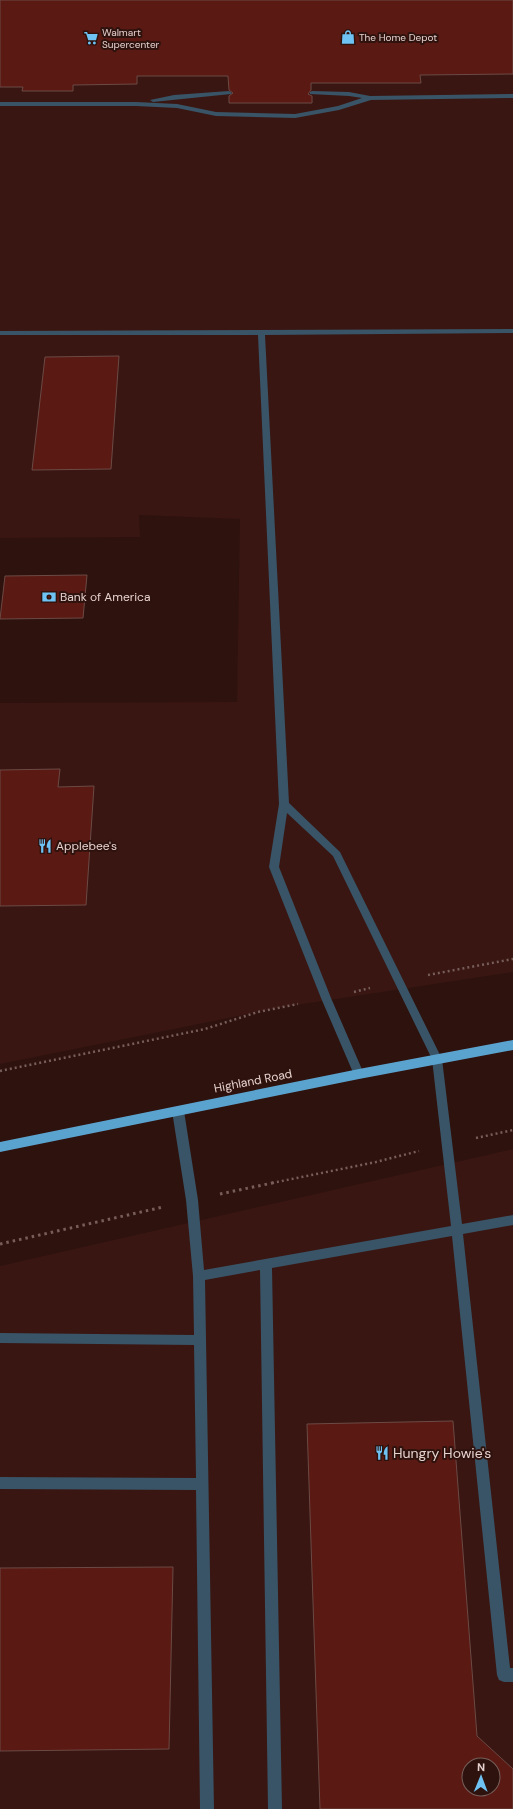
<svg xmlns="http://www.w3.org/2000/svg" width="513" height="1809" font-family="'DM Sans',sans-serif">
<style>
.built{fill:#391612;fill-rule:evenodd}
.building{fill:#5a1912;stroke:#6c4a45;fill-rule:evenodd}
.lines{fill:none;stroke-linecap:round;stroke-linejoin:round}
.path-far1{stroke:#775e5a;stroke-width:2.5;stroke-dasharray:2 3;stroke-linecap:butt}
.path{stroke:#775e5a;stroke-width:3;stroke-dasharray:2.5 4;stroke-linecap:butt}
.lane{fill:#395466;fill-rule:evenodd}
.highway{fill:#5ba3cf;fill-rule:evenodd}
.labels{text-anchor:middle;stroke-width:4;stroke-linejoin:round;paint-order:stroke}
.far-poi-label{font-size:10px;fill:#e6d2cf;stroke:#2e120e;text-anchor:start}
.poi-label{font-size:12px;fill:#e6d2cf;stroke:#2e120e;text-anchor:start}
.street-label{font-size:12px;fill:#e6d2cf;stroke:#2e120e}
.near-poi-label{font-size:14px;fill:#e6d2cf;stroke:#2e120e;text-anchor:start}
</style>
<rect width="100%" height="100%" fill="#2e120e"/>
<path class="built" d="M0 0H513V972L283 1007 0 1064V703L237 702 240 519 139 515 140 537 0 538Z
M513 1149V1809H0V1266ZM469 1765H493V1789H469Z"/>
<path class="building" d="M0 0H513V74L420 75 421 83H311V90L308 94 312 96V103H229V96L233 93 229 90 228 76H137V84L73 85V91H22L23 87H0Z
M119 356 111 469 32 470 45 357Z
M87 575 83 618 0 619 5 576Z
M60 769 58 787 94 786 86 905 0 906V770Z
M453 1421 477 1736 513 1769V1809H320L307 1424ZM469 1765H493V1789H469Z
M173 1567 169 1749 0 1751V1568Z"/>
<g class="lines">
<path class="path-far1" d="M428 975 513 959
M354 992 370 988
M0 1071 205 1029 258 1012 298 1004
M476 1138 513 1130
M272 1183 376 1162 419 1151"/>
<path class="path" d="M220 1194 277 1182
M0 1244 163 1207"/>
<path class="lane" d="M229 91 232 93 231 94 153 102 150 100 174 95Z
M312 91 349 92 370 96 513 94V98L371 100 339 110 295 118 216 116 177 108 136 106H0V102H136L177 104 216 112 295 114 338 106 362 98 349 96 310 94V92Z
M513 329V333L265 335 289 803 340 852 442 1059 462 1224 513 1215V1225L463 1234 510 1668H513V1682H504L499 1680 497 1675 452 1236 272 1268 282 1809H268L260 1270 205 1280 214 1809H200L196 1490 0 1489V1477L196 1478 194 1345 0 1343V1333L194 1335 193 1276 186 1200 172 1111 174 1108 178 1107 182 1108 184 1111 198 1200 204 1270 451 1226 432 1059 333 856 287 813 279 867 331 998 364 1074 363 1077H355L321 998 269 867 279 804 258 335H0V331Z"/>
<path class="highway" d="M513 1040V1050L359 1079 0 1152V1142L359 1069Z"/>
</g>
<defs>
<symbol id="shop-bare" viewBox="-9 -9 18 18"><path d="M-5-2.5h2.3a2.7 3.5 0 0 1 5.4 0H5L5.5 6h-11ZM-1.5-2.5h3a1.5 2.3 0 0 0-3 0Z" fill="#6fc2f4" stroke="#2e120e" stroke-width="2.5" paint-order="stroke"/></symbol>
<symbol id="supermarket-bare" viewBox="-9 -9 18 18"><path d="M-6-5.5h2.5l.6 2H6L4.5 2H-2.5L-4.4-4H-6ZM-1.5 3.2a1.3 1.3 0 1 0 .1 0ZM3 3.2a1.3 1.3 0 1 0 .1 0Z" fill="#6fc2f4" stroke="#2e120e" stroke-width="2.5" paint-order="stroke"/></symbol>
<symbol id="bank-bare" viewBox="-9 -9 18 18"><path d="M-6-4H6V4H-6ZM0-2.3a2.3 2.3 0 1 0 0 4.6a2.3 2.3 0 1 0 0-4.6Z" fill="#6fc2f4" stroke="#2e120e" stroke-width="2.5" paint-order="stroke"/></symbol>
<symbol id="restaurant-bare" viewBox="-9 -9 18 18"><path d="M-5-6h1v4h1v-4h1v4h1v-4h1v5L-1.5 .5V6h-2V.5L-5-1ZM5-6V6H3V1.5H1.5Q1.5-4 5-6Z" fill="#6fc2f4" stroke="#2e120e" stroke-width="2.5" paint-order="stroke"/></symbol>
</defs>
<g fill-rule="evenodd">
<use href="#shop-bare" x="338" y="27" width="20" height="20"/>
<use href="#supermarket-bare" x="81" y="28" width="20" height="20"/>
<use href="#bank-bare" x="39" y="587" width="20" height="20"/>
<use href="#restaurant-bare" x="35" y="836" width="20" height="20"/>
<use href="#restaurant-bare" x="372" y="1443" width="20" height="20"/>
</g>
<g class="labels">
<g class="far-poi-label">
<text x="102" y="36">Walmart<tspan x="102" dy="12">Supercenter</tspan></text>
<text x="359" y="41">The Home Depot</text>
</g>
<g class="poi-label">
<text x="60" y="601">Bank of America</text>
<text x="56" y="850">Applebee's</text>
</g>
<g class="street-label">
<text transform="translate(253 1081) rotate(-11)" y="4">Highland Road</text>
</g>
<g class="near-poi-label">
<text x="393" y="1458">Hungry Howie's</text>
</g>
</g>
<g transform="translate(481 1777) rotate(1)"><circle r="19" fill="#2e120e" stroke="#785f5b"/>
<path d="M0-3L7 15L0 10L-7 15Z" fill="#6fc2f4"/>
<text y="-6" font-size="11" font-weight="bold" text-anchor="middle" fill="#e6d2cf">N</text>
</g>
</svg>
